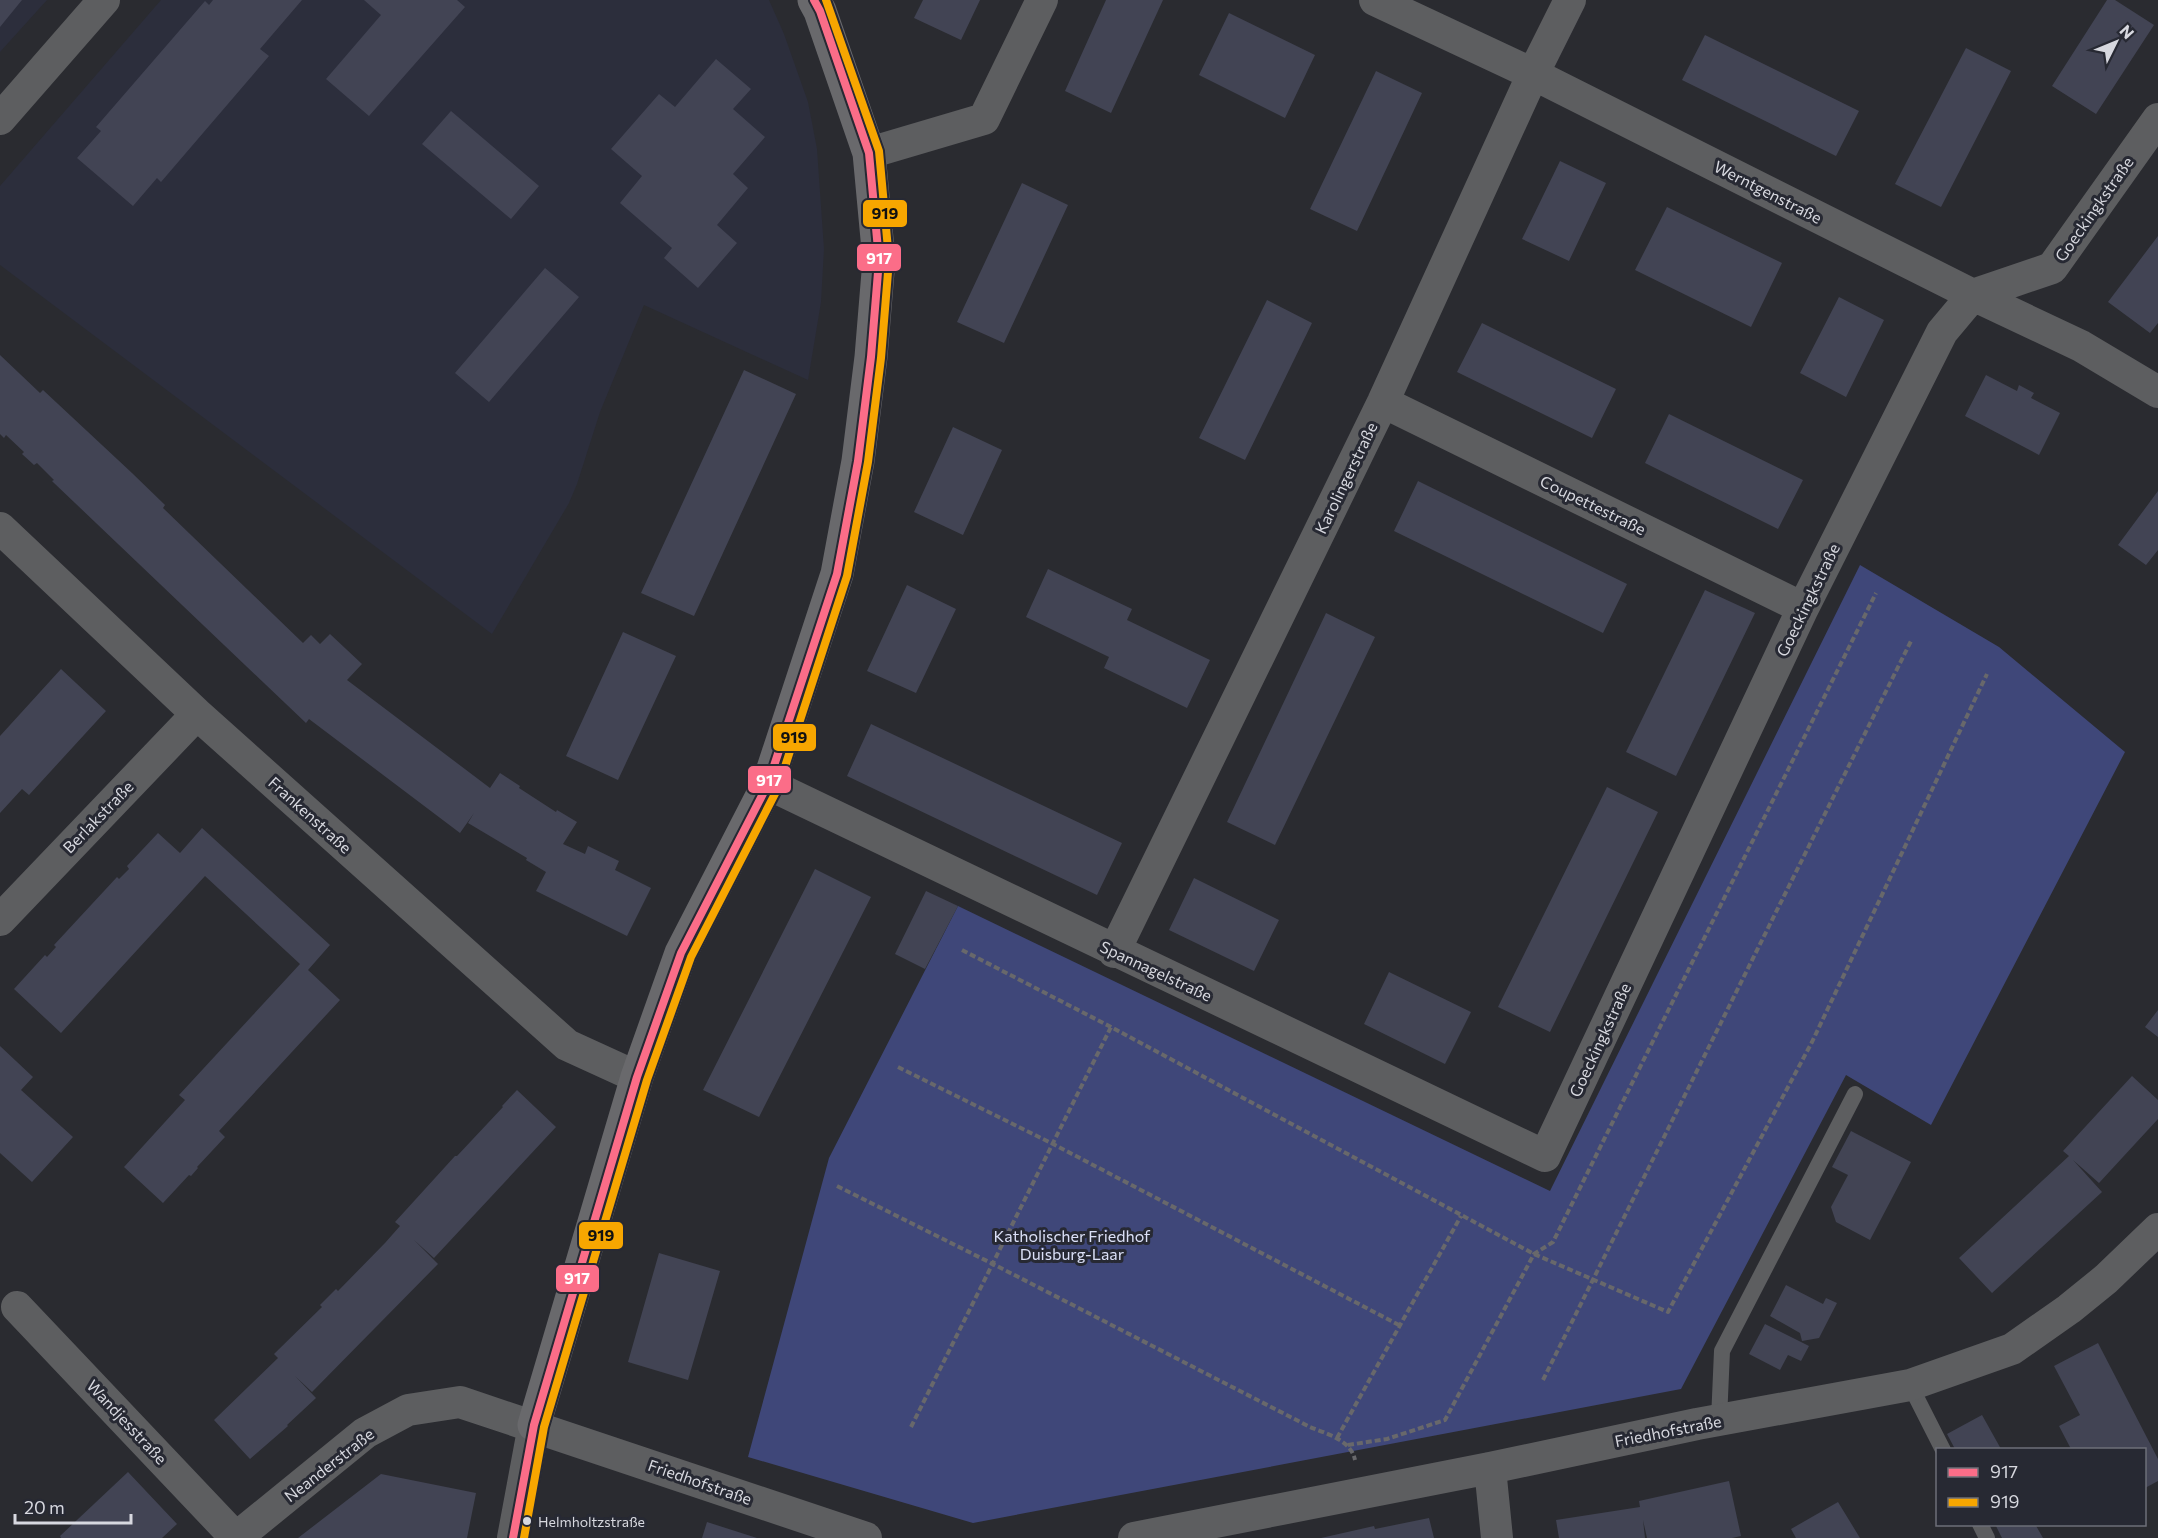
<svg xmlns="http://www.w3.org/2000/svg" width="2158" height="1538" font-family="Commissioner,sans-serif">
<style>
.built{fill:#2c2e3c}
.green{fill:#3f4779}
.building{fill:#424454}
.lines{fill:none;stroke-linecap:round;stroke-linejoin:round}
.path{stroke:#68686b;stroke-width:4;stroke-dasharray:6 3;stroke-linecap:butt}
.lane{stroke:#5d5e60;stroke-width:16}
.street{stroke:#5d5e60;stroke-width:32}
.secondary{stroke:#69696c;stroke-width:33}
.bus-1-casing{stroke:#272933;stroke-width:12}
.bus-2-casing{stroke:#272933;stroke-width:12}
.bus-1{stroke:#fb6d88;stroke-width:8}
.bus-2{stroke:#f7a600;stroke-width:8}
.bus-dot{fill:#d7d8df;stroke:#272933;stroke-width:2}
.labels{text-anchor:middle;stroke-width:6;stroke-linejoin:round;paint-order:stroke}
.bus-label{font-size:14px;fill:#d7d8df;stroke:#272933;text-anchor:start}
.street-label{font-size:16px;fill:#d7d8df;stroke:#272933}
.park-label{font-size:16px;fill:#dbe0f7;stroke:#272933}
.line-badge{stroke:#272933;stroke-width:2}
.badge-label{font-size:16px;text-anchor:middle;font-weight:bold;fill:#fff}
.pale-badge-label{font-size:16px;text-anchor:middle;font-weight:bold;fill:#111}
</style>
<rect width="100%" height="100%" fill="#2a2b30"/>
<path class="built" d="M0 0H47L0 52Z
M161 0H769L784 34 808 102 817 149 824 249 821 302 808 380 644 305 600 412 577 484 569 503 492 634 0 265V186Z"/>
<path class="green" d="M1860 565 1999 647 2125 752 1931 1125 1846 1075 1681 1389 973 1523 748 1457 829 1158 958 906 1550 1191Z"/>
<path class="building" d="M0 0H22L0 27Z
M213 0H302L260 49 269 56 161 182 157 178 133 206 77 158 101 131 96 127 205 1 209 5Z
M364 0H457L465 7 369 116 326 79 381 15Z
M923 0H980L961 40 914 18Z
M1106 0H1163L1111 113 1065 91Z
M2107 0H2115L2154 25 2096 114 2052 86Z
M1229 13 1315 55 1285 118 1199 75Z
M1705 35 1859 111 1836 156 1682 80Z
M1966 48 2011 71 1941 207 1895 184Z
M716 59 751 89 733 109 765 137 733 174 748 188 717 225 737 243 698 288 664 258 672 248 620 203 642 176 611 149 659 94 675 107Z
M1376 71 1422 93 1357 231 1310 209Z
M451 111 539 186 511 219 422 144Z
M1560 161 1606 183 1569 261 1522 239Z
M1022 183 1068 205 1004 343 957 322Z
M1667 207 1782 263 1751 327 1635 270Z
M2158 236V323L2150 333 2108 302Z
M545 268 579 297 489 402 455 373Z
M1839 297 1884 320 1846 397 1800 373Z
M1267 300 1312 323 1245 460 1199 438Z
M1482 323 1616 389 1592 438 1457 372Z
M0 355 40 393 43 390 132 473 165 505 163 508 303 643 311 635 320 644 330 634 362 664 347 680 490 788 500 773 520 786 519 788 556 812 557 810 577 822 563 844 585 854 588 846 619 861 615 870 651 888 627 936 536 891 546 872 526 860 527 858 468 823 474 813 460 833 309 719 306 723 54 483 52 481 54 480 37 463 34 465 22 454 24 452 6 435 4 438 0 434Z
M744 370 796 394 694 616 641 593Z
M1986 375 2017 391 2019 385 2034 393 2031 398 2060 413 2039 455 1965 416Z
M1669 414 1803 480 1778 529 1645 463Z
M953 427 1002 450 963 535 914 512Z
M1418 481 1627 584 1603 633 1394 531Z
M2158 491V550L2146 565 2118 545Z
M1048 569 1132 609 1127 620 1210 660 1187 708 1104 668 1109 657 1026 617Z
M907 585 956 609 916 693 867 671Z
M1705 590 1755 613 1676 776 1626 752Z
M1326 613 1375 637 1275 845 1227 822Z
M623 632 676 656 618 780 566 756Z
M61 669 106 711 29 795 22 789 0 813V736Z
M871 724 1122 843 1097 895 847 776Z
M1607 787 1658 812 1550 1032 1498 1007Z
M202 828 330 945 308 970 340 1000 219 1131 225 1137 197 1167 198 1168 191 1176 189 1175 163 1203 124 1167 185 1100 179 1095 300 964 205 876 61 1033 14 989 45 955 47 957 56 947 54 945 117 877 119 879 129 869 127 866 158 833 180 853Z
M815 869 871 897 759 1117 703 1090Z
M1194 878 1279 920 1254 971 1169 930Z
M926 891 958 906 925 969 895 954Z
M1389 972 1471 1012 1445 1064 1364 1024Z
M2158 1010V1037L2145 1027Z
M0 1046 33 1077 21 1090 73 1137 32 1182 0 1153Z
M2132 1076 2158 1100V1119L2099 1183 2073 1160 2102 1192 1992 1293 1959 1258 2069 1156 2063 1151Z
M517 1090 556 1127 434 1258 414 1240 438 1264 312 1392 295 1376 316 1398 287 1425 288 1426 250 1459 214 1420 278 1358 274 1354 322 1307 320 1305 336 1289 338 1291 385 1243 400 1226 395 1222 455 1156H457L503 1107 502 1106Z
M1851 1131 1911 1162 1870 1240 1836 1222 1831 1207 1848 1175 1832 1167Z
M659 1253 720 1271 688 1380 628 1362Z
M1786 1285 1823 1304 1826 1298 1837 1303 1819 1338 1802 1341 1800 1333 1770 1316Z
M1765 1324 1809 1346 1801 1361 1788 1355 1780 1370 1749 1354Z
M2098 1343 2158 1459V1481L2145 1488V1449H2071L2059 1426 2080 1415 2054 1366Z
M1982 1415 2001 1449H1955L1947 1434Z
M128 1472 177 1524 162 1538H61L60 1536Z
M381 1474 476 1493 467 1538H298Z
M1729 1481 1741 1536 1732 1538H1647L1643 1520 1645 1538H1559L1556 1520 1640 1507 1639 1501Z
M1838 1502 1860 1538H1796L1791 1529Z
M1429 1518 1434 1538H1321L1374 1526 1375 1529Z
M707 1522 757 1538H702Z
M1995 1524H2035L2043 1538H2002Z"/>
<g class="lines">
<path class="path" d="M962 950 1111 1027 1534 1254 1668 1312 1812 1042 1987 674
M898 1067 1053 1144 1399 1325
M837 1186 993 1264 1310 1427C1327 1434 1351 1440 1355 1460
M1543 1380 1912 639
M911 1427 1111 1027
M1337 1438 1461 1216
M1348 1445 1387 1439 1445 1420 1534 1254 1553 1242 1876 593"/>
<path class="lane" d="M1910 1385 1943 1450
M1719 1420 1722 1351 1855 1094
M1980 1524 1987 1538"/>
<path class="street" d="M1375 0 1533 74 1973 295 2081 346 2158 392
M0 119 104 0
M869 153 984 119 1042 0
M1383 402 1803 608
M0 528 197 714 567 1045 637 1077
M768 784 1545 1156 1803 608 1942 332 1973 295 2052 268 2158 119
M0 920 197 714
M1114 952 1383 402 1533 74 1570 0
M17 1307 236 1538
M1490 1468 1497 1538
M236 1538 365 1433 408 1410 460 1402 866 1538
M513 1538 534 1425
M1134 1538 1490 1468 1697 1424 1910 1385 2012 1349 2069 1309 2106 1279 2158 1229"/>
<path class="secondary" d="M534 1425 637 1077 681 953 768 784 837 574 858 461 871 357 879 260 869 153 820 11 814 0"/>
<defs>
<path id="bus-1" d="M513 1538 534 1425 637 1077 681 953 768 784 837 574 858 461 871 357 879 260 869 153 820 11 814 0"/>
<path id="bus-2" d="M524 1538 544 1427 647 1080 691 957 778 788 847 576 868 462 881 358 889 260 879 151 826 0"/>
</defs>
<use href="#bus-1" class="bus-1-casing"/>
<use href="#bus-2" class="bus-2-casing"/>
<use href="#bus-1" class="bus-1"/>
<use href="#bus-2" class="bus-2"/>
</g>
<circle class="bus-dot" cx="527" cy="1521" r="5"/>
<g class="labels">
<g class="bus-label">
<text x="538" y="1527">Helmholtzstraße</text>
</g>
<g class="street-label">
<text transform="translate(1768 192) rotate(27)" y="6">Werntgenstraße</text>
<text transform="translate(2094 209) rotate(-55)" y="6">Goeckingkstraße</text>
<text transform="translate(1346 478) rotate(-64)" y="6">Karolingerstraße</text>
<text transform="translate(1593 505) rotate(26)" y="6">Coupettestraße</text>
<text transform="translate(1808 600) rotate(-64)" y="6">Goeckingkstraße</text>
<text transform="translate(310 815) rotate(42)" y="6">Frankenstraße</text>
<text transform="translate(98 817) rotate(-46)" y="6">Berlakstraße</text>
<text transform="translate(1156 971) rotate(25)" y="6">Spannagelstraße</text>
<text transform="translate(1600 1040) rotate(-65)" y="6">Goeckingkstraße</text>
<text transform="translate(127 1422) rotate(47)" y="6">Wandjesstraße</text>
<text transform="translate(1668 1431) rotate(-11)" y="6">Friedhofstraße</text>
<text transform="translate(329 1465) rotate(-38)" y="6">Neanderstraße</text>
<text transform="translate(700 1482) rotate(19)" y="6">Friedhofstraße</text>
</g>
<g class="park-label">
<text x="1072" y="1242">Katholischer Friedhof<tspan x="1072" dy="18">Duisburg-Laar</tspan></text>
</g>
</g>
<g class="line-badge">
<rect x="862" y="199" width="46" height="29" rx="6" fill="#f7a600"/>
<rect x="856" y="243" width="46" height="29" rx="6" fill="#fb6d88"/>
<rect x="772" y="723" width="45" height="29" rx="6" fill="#f7a600"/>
<rect x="747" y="765" width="45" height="29" rx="6" fill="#fb6d88"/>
<rect x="578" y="1221" width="46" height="29" rx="6" fill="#f7a600"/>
<rect x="555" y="1264" width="45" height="29" rx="6" fill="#fb6d88"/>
</g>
<g class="badge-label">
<text x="879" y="264">917</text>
<text x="769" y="786">917</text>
<text x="577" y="1284">917</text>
</g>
<g class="pale-badge-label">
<text x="885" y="219">919</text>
<text x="794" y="743">919</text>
<text x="601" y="1241">919</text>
</g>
<rect x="1936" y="1448" width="210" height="78" fill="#272933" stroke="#6d6f78" stroke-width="1.5"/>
<rect x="1948" y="1468" width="30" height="9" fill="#fb6d88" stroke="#6d6f78" stroke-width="1.5"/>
<text x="1990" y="1478" font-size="18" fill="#d7d8df">917</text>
<rect x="1948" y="1498" width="30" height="9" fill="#f7a600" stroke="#6d6f78" stroke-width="1.5"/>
<text x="1990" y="1508" font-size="18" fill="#d7d8df">919</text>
<g transform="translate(2116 42) rotate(47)" stroke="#272933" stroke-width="4.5" paint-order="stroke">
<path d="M0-4.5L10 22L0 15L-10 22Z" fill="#d7d8df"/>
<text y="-9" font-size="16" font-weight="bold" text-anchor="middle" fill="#d7d8df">N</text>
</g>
<path d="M15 1514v9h116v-9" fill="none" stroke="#d7d8df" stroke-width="3"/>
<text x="24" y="1514" font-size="18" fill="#d7d8df" stroke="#272933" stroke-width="4.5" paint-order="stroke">20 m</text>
</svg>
